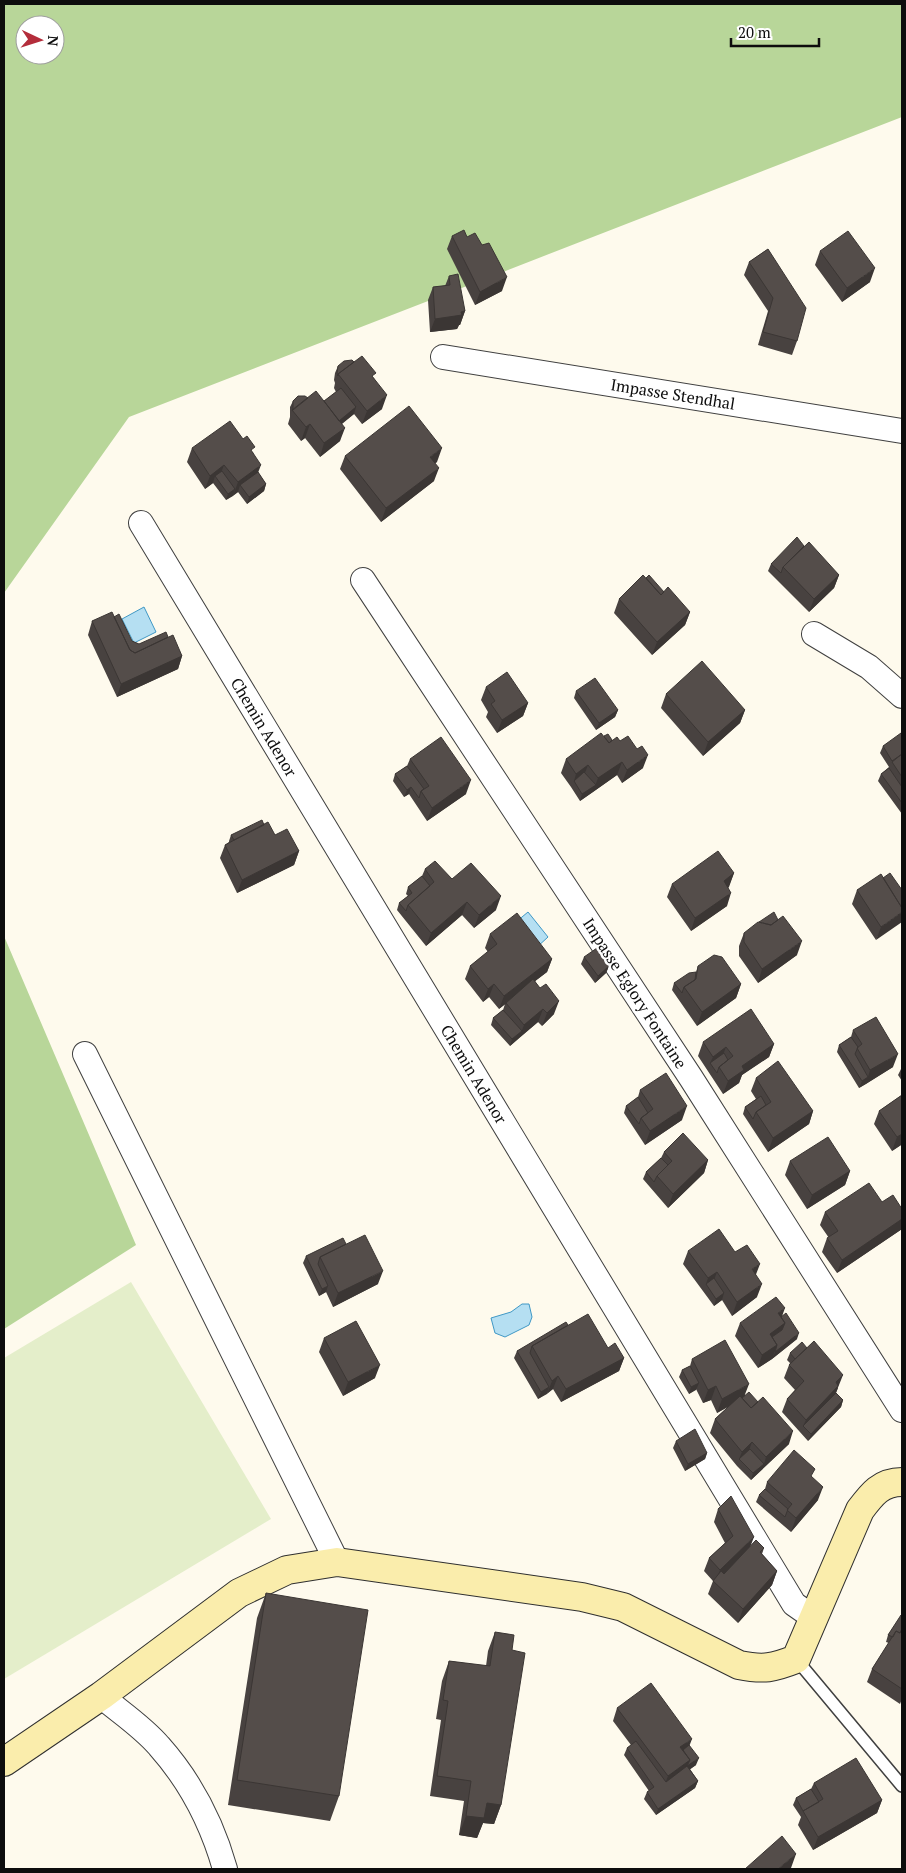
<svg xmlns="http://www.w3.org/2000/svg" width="906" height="1873" font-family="'PT Serif',serif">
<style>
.forest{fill:#b8d699;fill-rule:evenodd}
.pitch{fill:#e4eeca}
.water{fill:#b5dff2;stroke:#4098c5}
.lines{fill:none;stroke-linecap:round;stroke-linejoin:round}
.lane-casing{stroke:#404040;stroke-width:14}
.street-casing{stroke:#404040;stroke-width:26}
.secondary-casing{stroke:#2f2f2f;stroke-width:30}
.lane{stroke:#fff;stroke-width:11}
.street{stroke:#fff;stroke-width:24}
.secondary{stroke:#faedac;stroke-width:28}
.wall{fill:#484240}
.shaded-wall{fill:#3b3634}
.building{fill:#544d4a;stroke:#3b3634}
.labels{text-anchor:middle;stroke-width:5;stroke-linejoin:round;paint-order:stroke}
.street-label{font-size:16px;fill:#0d0d0d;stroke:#fff}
</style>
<rect width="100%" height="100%" fill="#fefaed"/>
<path class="forest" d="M4 4H902V117L129 417 4 593ZM25 25H55V55H25Z
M4 936 136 1245 4 1329Z"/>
<path class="pitch" d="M131 1282 271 1519 4 1679V1358Z"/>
<path class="water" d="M144 607 156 632 134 643 122 619Z
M528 912 548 937 536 948 516 922Z
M522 1304H529L532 1317 529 1325 505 1337 495 1333 491 1318 511 1312Z"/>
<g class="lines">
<defs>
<path id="lane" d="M796 1659 902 1786"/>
<path id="street" d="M443 357 902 431
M141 523 794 1604 814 1618
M363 580 691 1078 902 1410
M814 634 869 667 902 696
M85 1054 337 1562
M101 1696C120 1712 143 1727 159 1746 191 1782 212 1823 225 1869"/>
<path id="secondary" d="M4 1762 101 1696 239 1593 287 1570 337 1562 582 1597 623 1607 739 1665C764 1670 773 1668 796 1659L860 1510C872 1494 881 1482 902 1482"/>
</defs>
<use href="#lane" class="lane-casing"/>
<use href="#street" class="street-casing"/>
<use href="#secondary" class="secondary-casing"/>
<use href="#lane" class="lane"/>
<use href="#street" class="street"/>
<use href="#secondary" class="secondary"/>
</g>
<path class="wall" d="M452 236 467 237 502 291 475 305 447 249Z
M768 249 797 341 792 355 758 345 768 311 744 275 749 262Z
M820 251 870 282 842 302 815 265Z
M449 276 465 311 460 325H459L457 329 430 332 428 300 433 287 445 286Z
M338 366 374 378 382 409 362 424 354 414 342 424 340 441 320 457 305 438 301 441 288 424 290 417V407L293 401 308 398 324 401 336 392 334 388 335 383 334 380 335 373Z
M192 448 253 452 258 472 266 484 264 491 247 504 238 492 226 500 213 483 205 489 187 462Z
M345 456 437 462 435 463 434 481 381 522 340 469Z
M804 546 839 575 834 588 809 612 768 571 771 564Z
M646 578 690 612 685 625 652 655 614 613 619 599Z
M114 617 132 641 139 644 168 637 182 656 178 669 117 697 88 635 92 621Z
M486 687 528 703 523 716 497 733 486 717 488 712 481 700Z
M576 691 618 710 615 717 596 730 574 698Z
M666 694 745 710 740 723 703 756 661 708Z
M902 735V814L878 781 881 774 889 767 880 753 883 746Z
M612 740 643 768 622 783 617 775 580 801 571 787 561 773 566 759Z
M410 759 466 794 427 821 409 794 404 797 393 781 395 774 407 766Z
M264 825 275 835 299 851 294 865 237 893 220 858 225 845 229 842V841L231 835Z
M425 869 452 879 496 910 474 928 462 915 426 946 397 910 399 903 408 896 406 894 408 887 422 876Z
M734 873 728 888 727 906 691 931 667 897 672 884Z
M883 878 902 890 876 940 852 904 857 890Z
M744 933 797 955 758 983 739 956V946Z
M490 934 552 959 547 972 535 981 554 1014 542 1026 538 1022 510 1046 491 1025 493 1018 503 1010 505 1004 499 1009 489 997 483 1002 465 979 470 966 488 952 485 948Z
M584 957 609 966 606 973 595 983 581 964Z
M698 966 741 984 736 998 697 1026 672 990 674 983 696 972Z
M853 1030 893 1067 859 1088 837 1052 839 1045 851 1037Z
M703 1042 774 1044 769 1057 742 1075 739 1083 723 1094 698 1056Z
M902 1068V1081L898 1075 901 1069Z
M756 1078 813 1111 809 1124 768 1152 743 1114 745 1107 756 1099 751 1091Z
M640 1090 682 1120 645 1145 624 1113 626 1106 638 1097Z
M902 1095V1147L901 1145 892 1151 874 1124 879 1111Z
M664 1152 708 1160 704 1173 668 1208 643 1179 646 1172 661 1158Z
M790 1161 850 1171 845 1185 807 1209 785 1175Z
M882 1202 902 1209V1229L837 1273 822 1252 827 1238H829L820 1225 825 1212Z
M346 1244 378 1284 333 1307 326 1292 319 1296 303 1263 306 1256Z
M688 1251 735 1252 756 1275 757 1297 732 1316 722 1300 714 1306 683 1264Z
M782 1316 797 1339 772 1359 758 1368 735 1336 740 1323Z
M568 1325 608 1348 624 1358 619 1371 561 1402 553 1389 538 1399 514 1358 517 1351Z
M324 1338 375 1378 343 1396 319 1352Z
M790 1353 838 1388 836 1393 843 1400 841 1407 808 1441 782 1412 787 1399 795 1390 784 1378 789 1365 790 1363 787 1360Z
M692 1359 745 1395 789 1444 751 1480 737 1466 710 1433 715 1419 728 1407 717 1413 711 1400 703 1403 696 1389 689 1394 679 1377 682 1370 690 1366Z
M676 1441 707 1453 705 1459 685 1471 673 1448Z
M812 1477 818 1500 791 1532 756 1502 759 1495 765 1489 767 1482Z
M718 1509 750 1546 764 1548 762 1554 777 1571 772 1585 738 1623 708 1594 713 1581 704 1571 709 1558 725 1543 714 1522Z
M266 1593 339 1796 330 1821 228 1805 257 1618Z
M902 1615V1699L900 1704 867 1682 872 1669 889 1643 886 1642 888 1635Z
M495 1632 512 1650 501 1805 494 1824 483 1823 477 1838 459 1835 464 1801 430 1796 441 1720 436 1719 442 1681 449 1661 486 1666 488 1651Z
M617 1708 689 1745 696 1765 690 1769 698 1781 695 1788 656 1815 644 1799 647 1792 649 1791 624 1755 627 1748 631 1745 613 1721Z
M814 1783 882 1800 877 1813 813 1850 798 1825 801 1817 793 1805 796 1798 811 1789Z"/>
<path class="shaded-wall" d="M875 268 870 282 842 302 847 288Z
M507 277 502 291 475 305 480 292Z
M465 311 460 325H459L457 329 430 332 435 319Z
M387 395 382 409 362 424 367 411Z
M356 407 354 414 332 431 334 424Z
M310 424 305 438 301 441 306 427Z
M345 428 340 441 320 457 324 443Z
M442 448 437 462 425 470 430 457Z
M224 465 219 478 215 476 213 483 205 489 210 476Z
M261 465 256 478 240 485 238 492 233 496 238 482Z
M439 468 434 481 381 522 386 508Z
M266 484 264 491 247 504 249 497Z
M235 489 233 496 226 500 228 494Z
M839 575 834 588 809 612 814 599Z
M690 612 685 625 652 655 657 642Z
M182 656 178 669 117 697 121 684Z
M528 703 523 716 497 733 502 720Z
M618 710 615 717 596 730 599 723Z
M745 710 740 723 703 756 708 742Z
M648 755 643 768 622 783 627 770Z
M622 762 617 775 593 792 598 778Z
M588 765 583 778 574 781 576 774Z
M471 780 466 794 427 821 432 808Z
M596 785 593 792 580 801 582 794Z
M411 787 409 794 404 797 407 790Z
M299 851 294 865 237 893 242 880Z
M734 873 729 887 719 895 724 881Z
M731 893 727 906 691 931 695 918Z
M501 896 496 910 474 928 479 915Z
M467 902 462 915 426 946 431 933Z
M902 912V922L876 940 881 927Z
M802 941 797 955 758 983 762 969Z
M552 959 547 972 499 1009 504 996Z
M609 966 606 973 595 983 598 976Z
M494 984 489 997 483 1002 488 989Z
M741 984 736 998 697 1026 702 1012Z
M559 1001 554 1014 542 1026 547 1013Z
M543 1009 538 1022 519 1038 524 1025Z
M522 1031 519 1038 510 1046 512 1039Z
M774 1044 769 1057 742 1075 739 1083 723 1094 728 1081 742 1066Z
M726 1047 721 1060 710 1063 713 1057Z
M898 1054 893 1067 866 1084 870 1070Z
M868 1077 866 1084 859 1088 862 1081Z
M687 1106 682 1120 645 1145 650 1131Z
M813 1111 809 1124 768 1152 773 1138Z
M902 1134V1141L901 1145 892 1151 897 1137Z
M708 1160 704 1173 668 1208 673 1194Z
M850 1171 845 1185 807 1209 812 1195Z
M902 1219V1229L837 1273 842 1260Z
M760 1264 755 1277 752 1269Z
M383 1271 378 1284 333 1307 338 1293Z
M717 1272 712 1285 706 1284 708 1278Z
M762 1284 757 1297 732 1316 737 1302Z
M328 1286 326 1292 319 1296 322 1289Z
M724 1293 722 1300 714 1306 716 1299Z
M785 1308 780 1322 778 1313Z
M785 1323 780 1336 770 1344V1334Z
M799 1333 797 1339 772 1359 775 1352Z
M777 1345 772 1359 758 1368 762 1355Z
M624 1358 619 1371 561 1402 566 1389Z
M380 1365 375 1378 343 1396 348 1382Z
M843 1375 833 1400 803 1426 806 1420 836 1382Z
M558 1376 553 1389 547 1394 552 1381Z
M699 1383 696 1390 689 1394 691 1387Z
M749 1384 744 1397 717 1413 722 1399Z
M716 1386 711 1400 703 1403 708 1390Z
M549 1387 547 1394 538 1399 541 1392Z
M843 1400 841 1407 808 1441 811 1434Z
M793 1431 789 1444 751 1480 753 1473 764 1464 766 1457Z
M752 1442 747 1456 739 1459 742 1452Z
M707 1453 705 1459 685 1471 688 1464Z
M823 1487 818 1500 791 1532 796 1518Z
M754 1537 749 1550 715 1583 720 1570Z
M777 1571 772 1585 738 1623 743 1609Z
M692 1739 687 1752 678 1754 680 1747Z
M699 1758 696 1765 685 1773 687 1766Z
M690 1760 685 1773 663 1789 668 1776Z
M698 1781 695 1788 656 1815 658 1809Z
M882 1800 877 1813 813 1850 818 1837Z
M487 1803 501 1805 494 1824 483 1823 477 1838 459 1835 466 1816Z
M796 1854 791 1868 789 1869H778Z"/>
<path class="building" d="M464 230 467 237 475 233 482 245 489 243 507 277 480 292 452 236Z
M848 231 875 268 847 288 820 251Z
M768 249 806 308 797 341 763 332 773 298 749 262Z
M458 274 465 311 461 312 462 315 435 319 433 287 450 285 449 276Z
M362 356 376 373 372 376 387 395 367 411 338 374Z
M352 360 354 362 338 374V376L337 373 338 366 344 361Z
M341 388 356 407 339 421 324 401Z
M316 391 345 428 324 443 310 424 306 427 292 410Z
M298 396H305L308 398 293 410V401Z
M409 406 442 448 430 457 439 468 386 508 345 456Z
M230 421 243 439 247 436 255 447 251 450 261 465 238 482 224 465 210 476 192 448Z
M222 471 235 489 228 494 215 476Z
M258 472 266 484 249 497 240 485Z
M797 537 804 546 783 567 781 573 771 564Z
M809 542 839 575 814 599 783 567Z
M643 575 661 595 668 587 690 612 657 642 619 599Z
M649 575 664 592 661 595 646 578Z
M112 612 130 650 135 653 173 635 182 656 121 684 92 621Z
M119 614 132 641 139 644 166 632 168 637 135 653 130 650 114 617Z
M702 661 745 710 708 742 666 694Z
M507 672 528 703 502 720 491 704 495 701 486 687Z
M595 678 618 710 599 723 576 691Z
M601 733 609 743 617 737 620 741 628 736 637 749 642 746 648 755 627 770 622 762 598 778 588 765 576 774 566 759Z
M901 733 902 735V754L892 761 883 746Z
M608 734 612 740 609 743 604 736Z
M441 737 471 780 432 808 421 791 429 786 410 759Z
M902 754V777L892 762Z
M407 766 424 789 421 791 419 798 411 787 407 790 395 774Z
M889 768 902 787V803L881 774Z
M584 772 596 785 582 794 574 781Z
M262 820 264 825 234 840 231 835Z
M268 822 275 835 287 829 299 851 242 880 225 845Z
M718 851 734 873 724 881 731 893 695 918 672 884Z
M435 861 452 879 471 863 501 896 479 915 467 902 431 933 408 905 434 882 425 869Z
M890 873 902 890V908L883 878Z
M881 874 902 908V912L881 927 857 890Z
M422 876 430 886 408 905 406 911 399 903 412 893 408 887Z
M774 912 778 920 771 925 759 922Z
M517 913 552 959 504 996 494 984 488 989 470 966 497 944 490 934Z
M783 916 802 941 762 969 744 942V933L758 922 771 925Z
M597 948 609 966 598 976 584 957Z
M714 955 722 957 741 984 702 1012 684 987 696 979 698 966Z
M696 972 695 980 684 987 682 993 674 983 689 973Z
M533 979 540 988 546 984 559 1001 547 1013 543 1009 524 1025 506 1003Z
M751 1009 774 1044 742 1066 744 1070 728 1081 719 1067 733 1056 726 1047 713 1057 703 1042Z
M503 1010 522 1031 512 1039 493 1018Z
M876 1017 898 1054 870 1070 857 1048 862 1044 853 1030Z
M851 1037 858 1047 855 1054 868 1077 862 1081 839 1045Z
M724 1053 728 1060 719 1067 717 1073 710 1063Z
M778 1061 813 1111 773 1138 756 1112 771 1102 756 1078Z
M666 1073 687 1106 650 1131 641 1118 653 1109 640 1090Z
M902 1095V1134L897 1137 879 1111Z
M761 1096 766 1105 756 1112 753 1119 745 1107Z
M638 1097 648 1113 641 1118 639 1124 626 1106Z
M683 1133 708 1160 673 1194 657 1176 672 1161 664 1152Z
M828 1137 850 1171 812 1195 790 1161Z
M661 1158 668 1165 657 1176 654 1182 646 1172Z
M869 1183 882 1202 893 1195 902 1209V1219L842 1260 827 1238 838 1231 825 1212Z
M719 1229 735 1252 747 1245 760 1264 752 1269 762 1284 737 1302 717 1272 708 1278 688 1251Z
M365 1235 383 1271 338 1293 320 1257Z
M343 1238 346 1244 320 1257 318 1264 328 1286 322 1289 306 1256Z
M714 1278 724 1293 716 1299 706 1284Z
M776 1297 785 1308 778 1313 785 1323 770 1334 777 1345 762 1355 740 1323Z
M786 1313 799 1333 775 1352 777 1345 772 1337 782 1330 785 1323 781 1317Z
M588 1314 608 1348 615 1343 624 1358 566 1389 558 1376 552 1381 532 1346Z
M356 1321 380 1365 348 1382 324 1338Z
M566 1322 568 1325 532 1346 530 1353 549 1387 541 1392 517 1351Z
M725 1340 749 1384 722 1399 716 1386 708 1390 692 1359Z
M814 1341 843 1375 836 1382 838 1386 806 1420 787 1399 804 1381 789 1365Z
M802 1342 807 1348 795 1359 790 1353Z
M690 1366 699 1383 691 1387 682 1370Z
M749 1392 758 1402 751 1408 742 1398Z
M836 1393 843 1400 811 1434 803 1426Z
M740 1396 751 1408 763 1397 793 1431 766 1457 752 1442 742 1452 715 1419Z
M695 1429 707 1453 688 1464 676 1441Z
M750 1449 764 1464 753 1473 739 1459Z
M794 1450 815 1469 811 1476 823 1487 796 1518 787 1510 792 1504 767 1482Z
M765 1489 788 1509 785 1517 759 1495Z
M731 1496 754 1537 720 1570 709 1558 733 1536 718 1509Z
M756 1540 764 1548 760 1552 777 1571 743 1609 713 1581 721 1571 724 1574Z
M266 1593 368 1610 339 1796 237 1780Z
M901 1615H902V1629L900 1633 896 1631 893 1637 888 1635Z
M902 1629V1689L872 1669 896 1631 900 1633Z
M495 1632 514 1635 512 1650 525 1653 501 1805 487 1803 484 1818 466 1816 471 1781 437 1776 448 1701 443 1700 449 1661 490 1666Z
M651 1683 692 1739 680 1747 690 1760 668 1776 617 1708Z
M636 1741 666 1782 687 1766 698 1781 658 1809 647 1792 654 1787 627 1748Z
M689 1745 699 1758 687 1766 690 1760 683 1750Z
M856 1758 882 1800 818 1837 803 1811 823 1799 814 1783Z
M811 1789 819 1802 803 1811 796 1798Z
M782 1836 796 1854 778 1869H745Z"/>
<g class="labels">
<g class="street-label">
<text transform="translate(673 394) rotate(9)" y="6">Impasse Stendhal</text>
<text transform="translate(264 727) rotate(59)" y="6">Chemin Adenor</text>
<text transform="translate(635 993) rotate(57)" y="6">Impasse Eglory Fontaine</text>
<text transform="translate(474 1074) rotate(59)" y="6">Chemin Adenor</text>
</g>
</g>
<rect width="906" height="1873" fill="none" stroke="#0d0d0d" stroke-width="10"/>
<g transform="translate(40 40) rotate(94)"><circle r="24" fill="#ffffff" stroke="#9e9e9e"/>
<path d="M0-4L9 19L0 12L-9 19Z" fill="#b42d3b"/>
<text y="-8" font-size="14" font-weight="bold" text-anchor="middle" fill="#0d0d0d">N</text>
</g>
<path d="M731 38v8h88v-8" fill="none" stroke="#0d0d0d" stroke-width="2.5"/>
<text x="738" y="38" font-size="15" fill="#0d0d0d" stroke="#ffffff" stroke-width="4" paint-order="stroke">20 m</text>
</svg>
